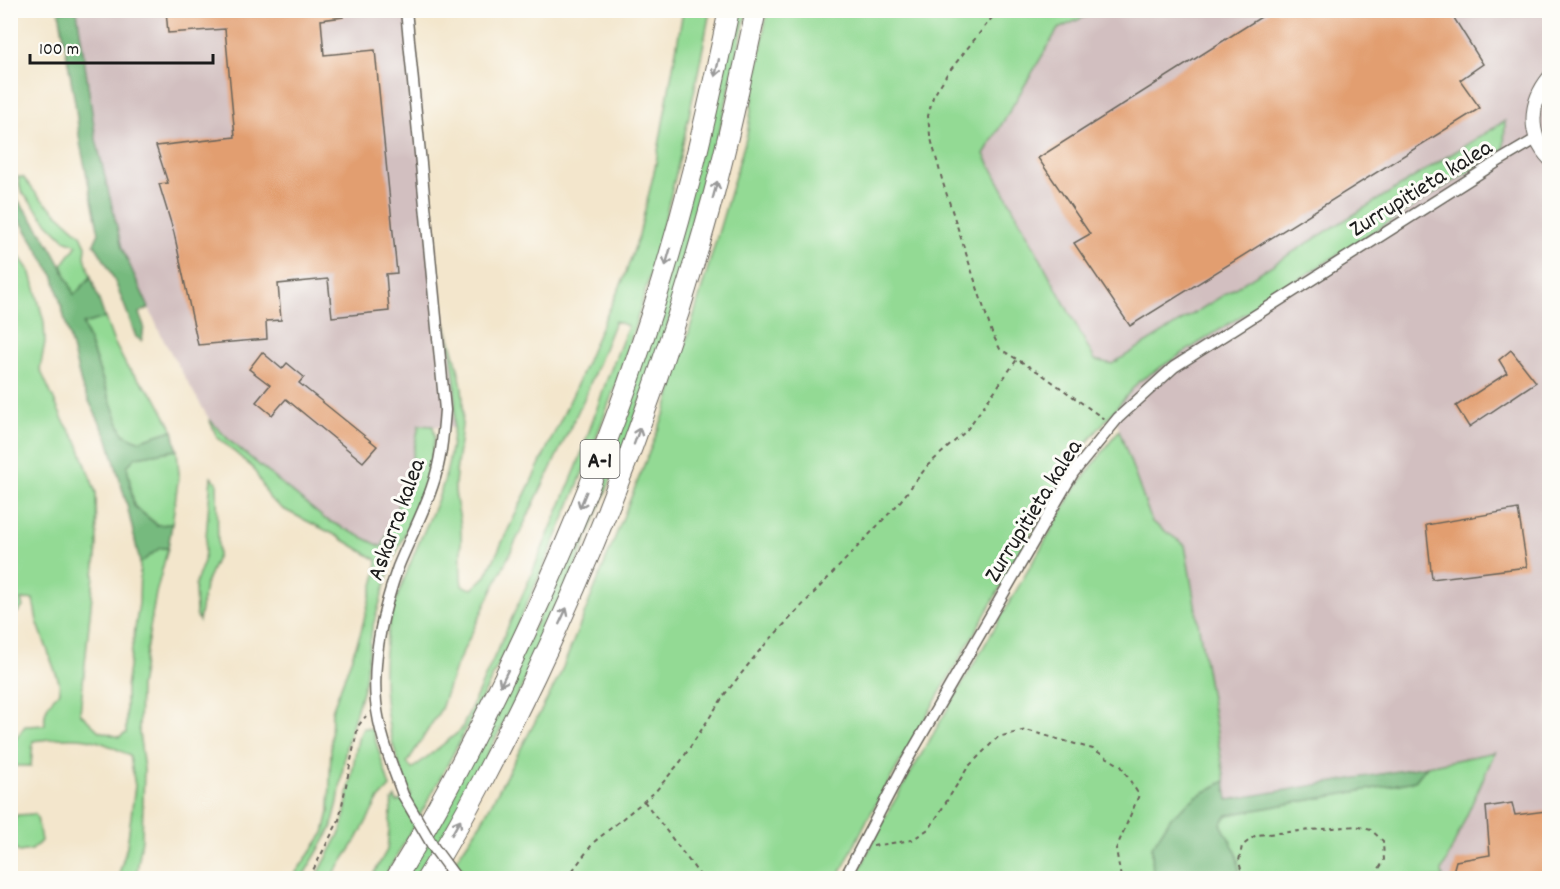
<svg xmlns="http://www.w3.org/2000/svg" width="1560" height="889" font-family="Dekko,sans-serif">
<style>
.industrial{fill:#d2bfc0}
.green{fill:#93da94;stroke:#587b58;stroke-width:1.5;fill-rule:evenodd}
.forest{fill:#76ba7e;stroke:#496b4d;stroke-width:1.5}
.building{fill:#e29e6f}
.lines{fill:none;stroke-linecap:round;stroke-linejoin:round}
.minor-casing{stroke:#67635a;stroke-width:13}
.tertiary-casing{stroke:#67635a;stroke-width:16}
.motorway-casing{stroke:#67635a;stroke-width:22}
.path{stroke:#67635a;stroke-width:2;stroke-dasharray:4.5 4.5;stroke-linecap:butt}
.minor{stroke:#fff;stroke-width:10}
.tertiary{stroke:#fff;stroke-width:14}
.motorway{stroke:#fff;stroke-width:20}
.minor-bridge-casing{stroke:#67635a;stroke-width:13;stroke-linecap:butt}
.minor-bridge{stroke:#fff;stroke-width:10}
.oneway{stroke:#999}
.labels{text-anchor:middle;stroke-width:6;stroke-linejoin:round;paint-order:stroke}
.shield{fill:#fdfcf7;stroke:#605f5e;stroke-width:1.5}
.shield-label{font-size:22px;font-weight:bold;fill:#1c1c1c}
.street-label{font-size:24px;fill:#1c1c1c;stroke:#fdfcf7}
</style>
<rect width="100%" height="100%" fill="#fdfcf7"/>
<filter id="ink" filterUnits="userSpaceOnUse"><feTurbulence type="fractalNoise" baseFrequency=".0167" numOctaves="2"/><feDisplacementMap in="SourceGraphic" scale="12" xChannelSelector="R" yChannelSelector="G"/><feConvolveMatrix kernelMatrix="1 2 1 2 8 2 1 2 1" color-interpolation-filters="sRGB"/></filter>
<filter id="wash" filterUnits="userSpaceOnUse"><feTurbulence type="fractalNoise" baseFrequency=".008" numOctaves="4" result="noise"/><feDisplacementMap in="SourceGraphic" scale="24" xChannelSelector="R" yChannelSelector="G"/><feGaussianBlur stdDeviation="1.35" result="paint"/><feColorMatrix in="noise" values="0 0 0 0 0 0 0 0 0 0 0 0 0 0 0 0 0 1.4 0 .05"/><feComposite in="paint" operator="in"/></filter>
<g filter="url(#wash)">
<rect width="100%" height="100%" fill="#f3e6cc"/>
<path class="industrial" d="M77 11H413L439 280 455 387 453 428 419 425 408 477 382 547 325 519 230 441 209 419 163 339 122 248 96 139Z
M1097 11H1549V878H1443L1442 871 1495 753 1228 800 1185 545 1152 522 1095 360 984 154 1058 29Z"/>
<path class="green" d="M683 11H710C687 134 659 260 618 378 557 552 477 720 384 878H371L387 850 392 801 395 797 397 802 411 795C385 738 375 671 393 609 399 591 407 572 414 554 426 525 442 496 448 465 453 440 456 414 455 388 455 368 449 346 446 325 452 346 459 367 462 388 466 420 457 453 455 485 454 500 461 515 461 531 462 550 459 566 462 586L472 589 486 576 573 394 601 327 624 278 639 235 655 168ZM615 321 628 326 606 382 577 466 526 587 461 730 412 769 407 763 441 709 455 668 584 399Z
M737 11H747L703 204 665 334 628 438 575 568 521 689 474 781 419 878H406L564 568Z
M767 11H1097L1058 29 984 154 1095 360 1112 364 1505 121 1504 149 1139 381 1076 456 867 820 838 878H469L455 861 482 821 559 677 666 410 747 135Z
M18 177H23L38 196 81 235 86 246 85 257 91 277 74 296 62 265 77 245 65 240 47 222 21 191Z
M11 245 31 273 44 322 45 342 40 369 63 420 78 443 96 493 97 546 80 713 99 731 119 737 126 733V687L139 603 140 563 160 548H168L156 593 140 686 139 732 144 769 142 839 136 878H118L127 846 135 786 130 756C91 734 76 736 33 741L31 766H11V745L25 726 45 725C43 710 49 701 60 692L59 682 37 621 33 599 21 600 23 607 12 618 11 630Z
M105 318 113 340 127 367 156 398 173 430 138 441 123 434C108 397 96 361 83 323Z
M209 419 230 441 325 519 382 547 408 477 419 425 433 426 435 437 426 487 391 565 372 629 365 681 346 747 338 802 331 829 302 878H292L324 833 329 812 332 711 360 635 376 574 377 560 335 535 283 509 270 499 253 468 217 437Z
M1119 430 1152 522 1185 545 1225 781 1197 796 1152 847 1153 878H856L881 824 1075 489Z
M177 450 179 474 172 524 158 525 134 506 127 466 136 457Z
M211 477 217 482 218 555 205 586 199 621 196 615 195 585 204 561Z
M363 728 372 729 390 787 378 800 356 841 331 878H316L342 829 358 739Z
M1495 752 1442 871 1443 878H1240L1237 854 1221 824 1227 815 1415 781 1427 766Z
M34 814 37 817 41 841 32 850 19 852 11 847V823L17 815Z"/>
<path class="forest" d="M59 11H77L96 139 122 248 149 308 139 313 144 326 142 341 136 337C124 305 114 272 94 244L99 233 80 143 75 102Z
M11 192C37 223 60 257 74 295L91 277 105 318 83 324C96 361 108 398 123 434L138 441 173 430 177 450 136 457 127 466 134 506 157 525 172 524 168 548H160L140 563 127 505 108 439 82 387 54 277 23 225 11 211Z
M1427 766 1415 781 1227 815 1221 824 1237 854 1240 878H1153L1152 847 1171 817 1197 796 1225 781 1228 800Z"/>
<g id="blocks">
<path class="building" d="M166 10H342L343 17 321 20 324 55 375 50 397 273 386 274 389 311 332 317 328 279 278 284 281 320 266 321 267 339 198 345 174 233 159 184 168 183 156 146 235 137 225 29 168 33Z
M1272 10H1449L1483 64 1460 80 1480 108 1130 326 1074 243 1090 234 1038 158Z
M1511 350 1536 382 1469 427 1456 406 1507 373 1499 360Z
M262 352 282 369 287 363 304 377 299 383 377 446 363 462 286 399 272 415 256 402 270 385 249 369Z
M1518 509 1527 567 1432 579 1426 525Z
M1512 803 1515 815 1546 811 1550 830V879H1451L1456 861 1490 855 1486 807Z"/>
</g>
</g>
<g filter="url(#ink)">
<use href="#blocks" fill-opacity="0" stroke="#67635a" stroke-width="1.5"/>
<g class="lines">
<defs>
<path id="minor" d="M403 795C392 765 379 734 376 702 372 657 383 610 398 567 409 540 423 514 432 487 441 462 443 436 445 410L406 10
M845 878 902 769 1073 473 1118 418 1174 367 1497 162 1536 139"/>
<path id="tertiary" d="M1550 77C1529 102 1527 135 1550 159"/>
<path id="motorway" d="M396 878C435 815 470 748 503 680 581 520 646 352 690 180 705 124 717 67 729 10
M427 878C467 814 502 744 535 676 609 520 669 359 714 193 730 133 743 72 756 10"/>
</defs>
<use href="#minor" class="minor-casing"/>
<use href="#tertiary" class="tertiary-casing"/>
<use href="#motorway" class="motorway-casing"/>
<path class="path" d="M973 10 992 18
M998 10 947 74 933 97 928 116 930 135 943 183 992 333 1000 349 1040 373 1104 419
M644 801 702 878
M873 846 912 840 930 828 968 767 998 737 1026 730 1093 749 1121 766 1139 795 1116 849 1121 878
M309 878 339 820 358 726 366 716
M567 878 594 842 655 792 681 761 725 694 760 650 899 503 928 465 966 431 1018 358
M1243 878 1239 861 1242 846 1256 835 1356 826 1371 830 1383 841 1384 861 1373 878"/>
<use href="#minor" class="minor"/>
<use href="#tertiary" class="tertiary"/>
<use href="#motorway" class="motorway"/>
<defs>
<path id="minor-bridge" d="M403 795 434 848 456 878"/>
</defs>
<use href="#minor-bridge" class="minor-bridge-casing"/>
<use href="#minor-bridge" class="minor-bridge"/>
</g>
<defs><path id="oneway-shaft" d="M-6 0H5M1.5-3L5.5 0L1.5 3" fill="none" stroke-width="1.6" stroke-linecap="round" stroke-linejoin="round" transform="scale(1.5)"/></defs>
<g class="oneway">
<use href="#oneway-shaft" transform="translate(717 68) rotate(102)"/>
<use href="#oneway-shaft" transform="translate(715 190) rotate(-75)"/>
<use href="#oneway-shaft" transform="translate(668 257) rotate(106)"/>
<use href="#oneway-shaft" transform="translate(637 436) rotate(-70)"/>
<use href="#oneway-shaft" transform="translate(583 500) rotate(112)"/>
<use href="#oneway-shaft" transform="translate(563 616) rotate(-65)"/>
<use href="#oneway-shaft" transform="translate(504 678) rotate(116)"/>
<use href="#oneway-shaft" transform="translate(456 827) rotate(-61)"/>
</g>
</g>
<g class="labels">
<rect class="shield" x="580.5" y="440" width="39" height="38" rx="4.5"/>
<g class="shield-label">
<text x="600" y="467">A-1</text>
</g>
<g class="street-label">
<text transform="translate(1420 187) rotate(-32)" y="8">Zurrupitieta kalea</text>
<text transform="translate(1032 510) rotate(-58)" y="8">Zurrupitieta kalea</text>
<text transform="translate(395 519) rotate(-70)" y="8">Askarra kalea</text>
</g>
</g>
<rect width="1560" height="889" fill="none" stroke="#fdfcf7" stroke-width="36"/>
<path d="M30 54v9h183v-9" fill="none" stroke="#1c1c1c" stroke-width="3"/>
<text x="39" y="54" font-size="18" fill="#1c1c1c" stroke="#fdfcf7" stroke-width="4.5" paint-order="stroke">100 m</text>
</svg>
